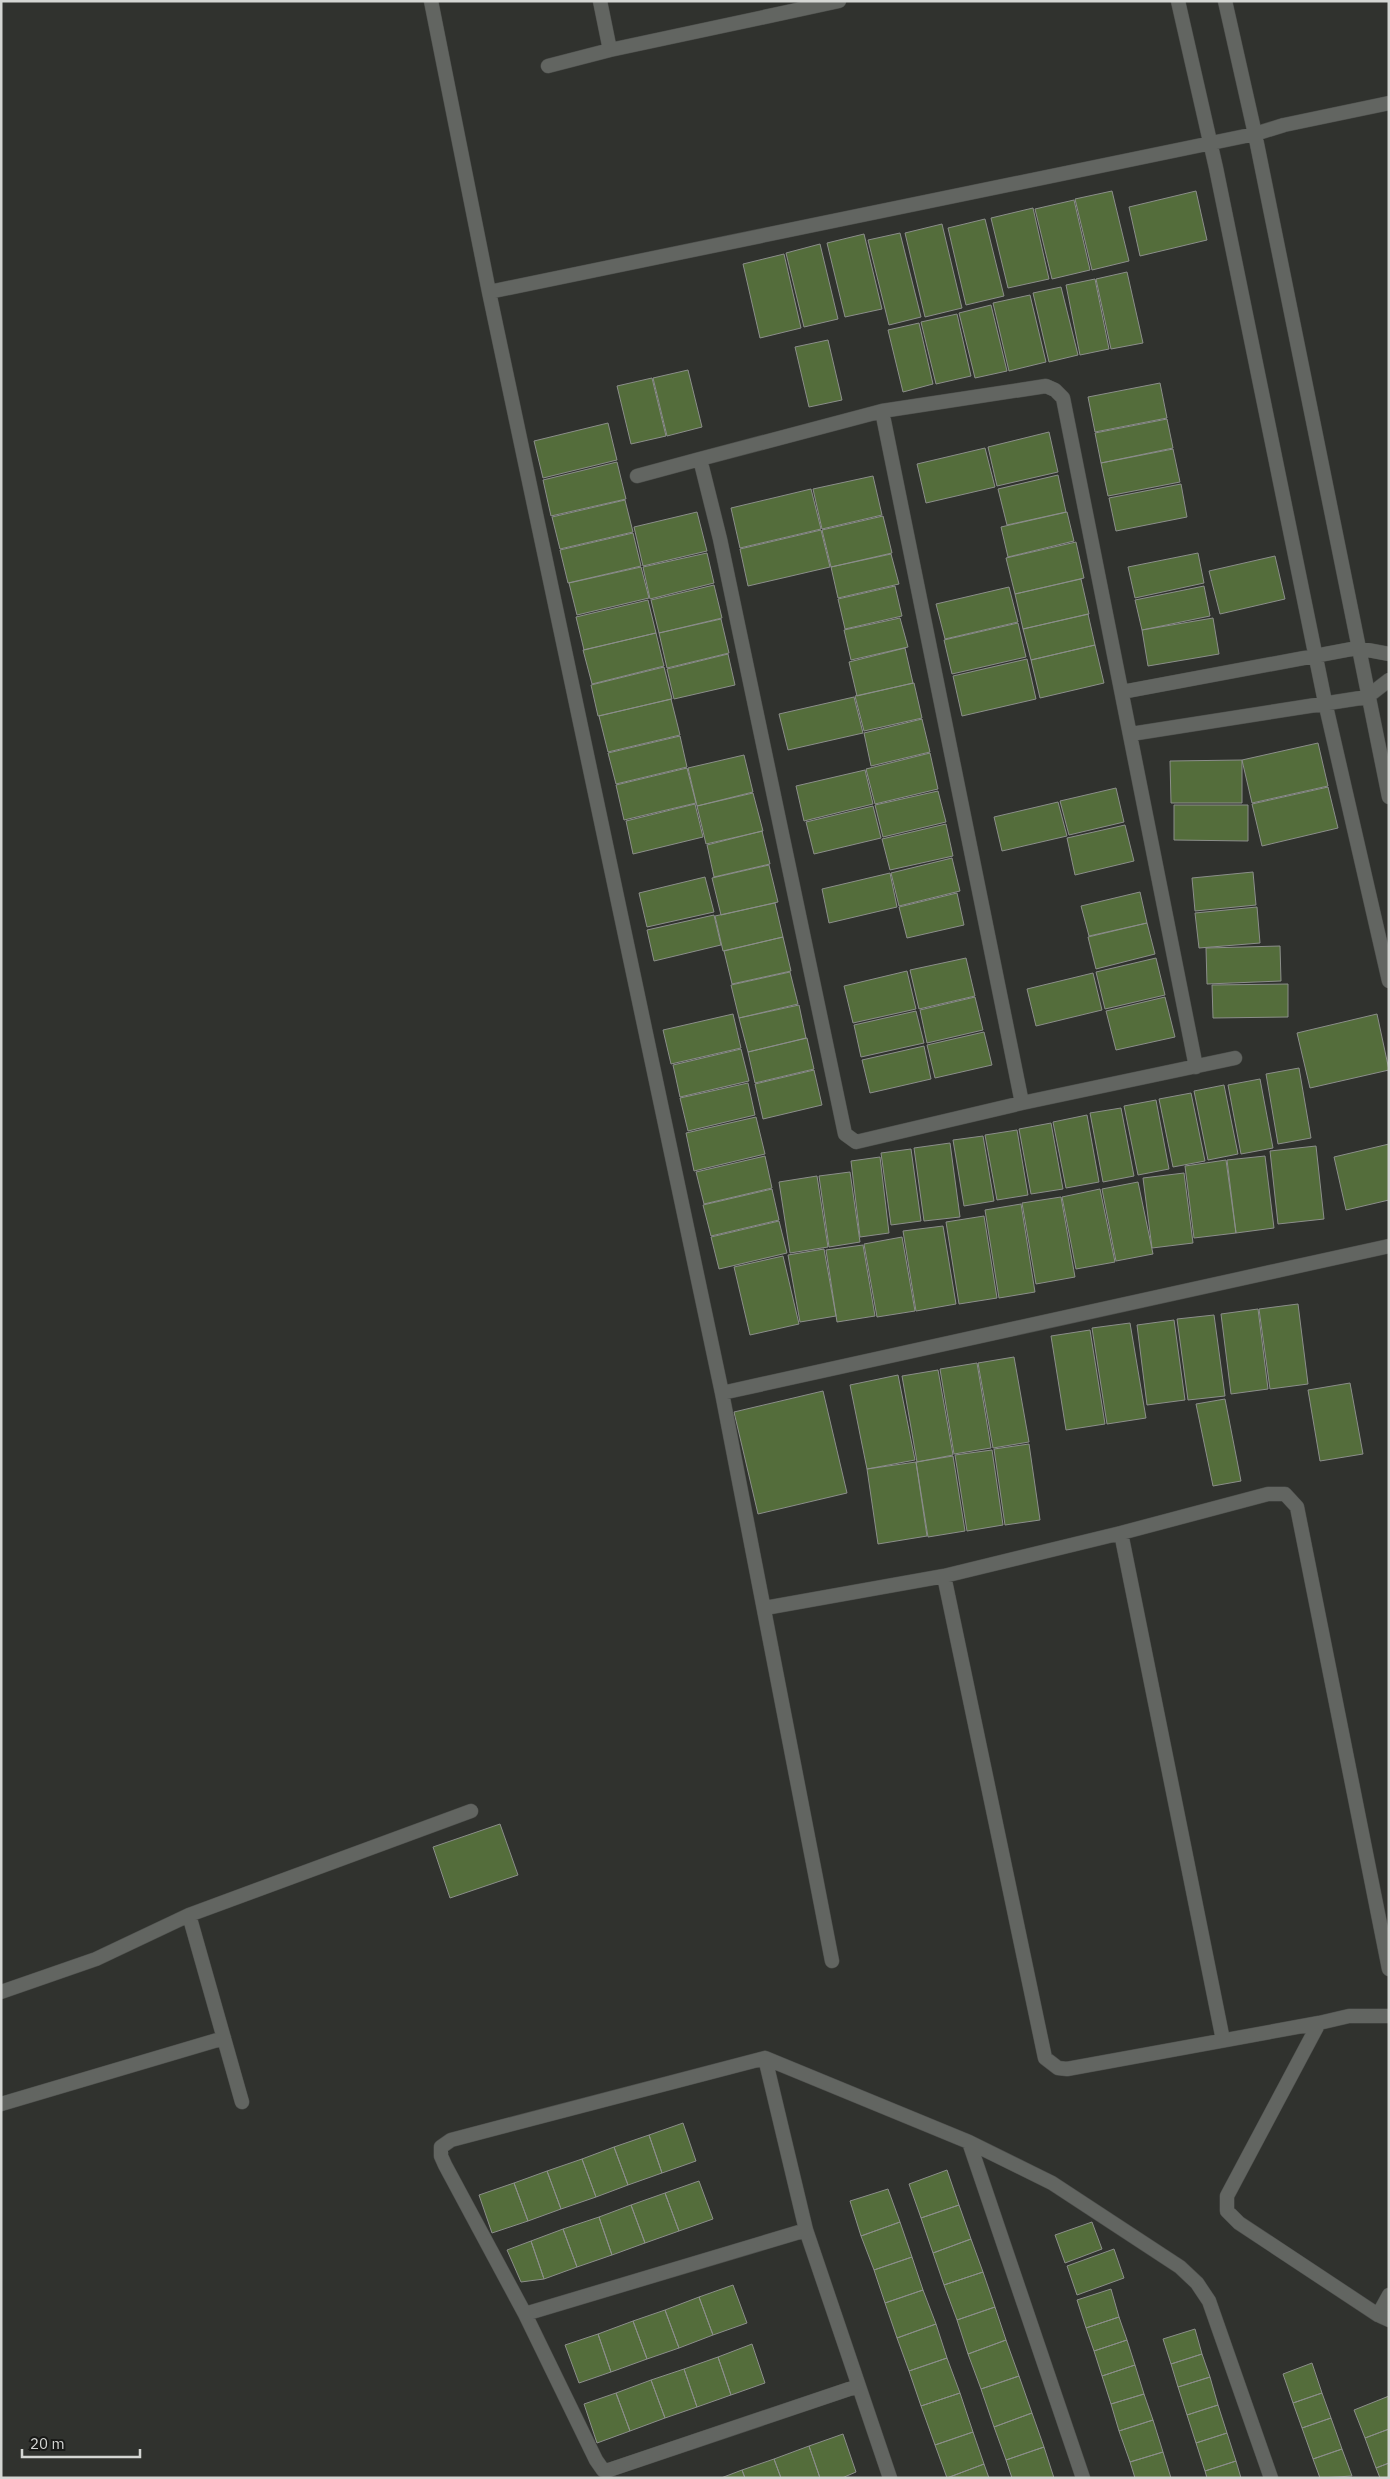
<svg xmlns="http://www.w3.org/2000/svg" width="1390" height="2479" font-family="'IBM Plex Sans',sans-serif">
<style>
.building{fill:#546d3b;stroke:#8b8e8a}
.lines{fill:none;stroke-linecap:round;stroke-linejoin:round}
.minor-casing{stroke:#4d4f4c;stroke-width:15}
.minor{stroke:#626561;stroke-width:14}
</style>
<rect width="100%" height="100%" fill="#30322e"/>
<path class="building" d="M1112 191 1129 261 1092 270 1075 199Z
M1196 191 1207 240 1140 256 1129 207Z
M1074 200 1090 270 1052 279 1035 209Z
M1033 208 1049 279 1008 288 991 218Z
M985 219 1004 296 966 305 948 228Z
M942 224 962 308 925 317 905 233Z
M900 233 921 317 889 325 868 240Z
M864 234 882 309 845 317 827 243Z
M820 244 838 319 804 327 786 253Z
M784 254 801 328 760 338 743 264Z
M1127 272 1143 343 1111 349 1096 279Z
M1095 279 1109 349 1080 355 1066 285Z
M1061 287 1078 355 1049 362 1033 293Z
M1030 295 1046 362 1009 371 993 303Z
M991 305 1007 371 975 378 959 313Z
M957 314 971 376 936 384 921 322Z
M919 323 933 384 903 392 888 330Z
M828 340 842 400 809 407 795 347Z
M688 370 702 427 667 436 653 378Z
M652 378 666 436 631 444 617 386Z
M1160 383 1167 418 1095 432 1088 397Z
M1167 419 1173 448 1101 463 1095 433Z
M608 423 617 460 543 478 534 441Z
M1049 432 1058 472 997 486 988 447Z
M985 448 995 487 926 503 917 464Z
M1173 449 1180 482 1108 496 1101 463Z
M617 462 626 499 551 516 543 480Z
M1058 475 1066 512 1007 525 998 489Z
M873 476 882 515 822 529 813 489Z
M1181 484 1187 517 1116 531 1109 498Z
M811 489 821 529 740 548 731 508Z
M625 500 633 532 560 549 552 517Z
M697 512 707 551 643 566 634 527Z
M1067 512 1074 541 1008 557 1001 527Z
M883 516 892 553 831 567 822 530Z
M821 530 830 567 748 586 740 549Z
M633 533 641 566 568 583 560 550Z
M1076 542 1084 578 1015 594 1006 558Z
M707 553 714 583 650 599 643 567Z
M1198 553 1204 583 1135 598 1128 567Z
M891 554 899 584 838 598 831 567Z
M1275 556 1285 599 1220 614 1209 571Z
M641 567 649 598 577 615 569 583Z
M1081 579 1089 614 1023 629 1015 594Z
M714 585 722 618 659 633 651 600Z
M895 586 902 616 845 629 838 599Z
M1204 586 1210 616 1142 630 1135 600Z
M1009 587 1018 622 945 639 936 604Z
M648 600 656 633 584 650 576 617Z
M1088 614 1095 645 1031 660 1023 629Z
M900 618 908 647 851 660 844 630Z
M1213 618 1219 654 1148 666 1142 630Z
M721 619 729 653 667 668 659 633Z
M1018 623 1026 657 952 674 944 640Z
M656 633 664 666 592 684 583 650Z
M1095 645 1104 683 1040 698 1031 660Z
M905 648 913 683 857 696 849 662Z
M728 654 735 685 674 699 667 669Z
M1027 659 1036 699 962 716 953 676Z
M664 667 672 699 598 716 591 685Z
M914 683 922 718 864 731 855 696Z
M854 697 863 733 788 750 779 714Z
M671 699 680 735 608 752 599 716Z
M922 719 930 752 871 766 864 733Z
M680 736 687 767 616 784 608 753Z
M1318 743 1328 786 1252 803 1242 760Z
M930 753 938 789 875 804 866 769Z
M744 755 753 792 697 806 688 768Z
M1242 760V803H1171L1170 761Z
M687 768 696 803 624 820 616 785Z
M865 770 873 804 804 821 796 786Z
M1328 787 1338 828 1262 846 1252 804Z
M1116 788 1124 822 1069 835 1060 801Z
M938 791 946 822 883 837 875 805Z
M753 793 763 831 706 844 697 806Z
M1058 802 1067 836 1002 851 994 817Z
M695 804 703 837 633 854 626 821Z
M1174 805H1248V841L1174 840Z
M873 806 881 838 814 854 806 822Z
M946 824 953 856 890 870 882 839Z
M1125 825 1134 861 1075 875 1067 838Z
M762 831 770 864 714 877 707 845Z
M952 858 960 891 899 906 891 873Z
M769 865 778 902 721 915 712 878Z
M1253 872 1256 905 1195 911 1192 878Z
M890 873 897 907 829 923 822 889Z
M705 877 714 912 647 927 639 893Z
M1140 892 1147 923 1089 936 1081 906Z
M957 893 964 925 907 938 899 907Z
M775 903 783 937 723 951 715 916Z
M1257 907 1260 943 1199 948 1195 913Z
M714 915 721 945 654 961 647 930Z
M1147 923 1155 954 1096 969 1088 937Z
M783 937 791 971 732 984 724 951Z
M1280 946 1281 981 1207 984 1206 948Z
M966 958 975 996 919 1009 910 970Z
M1156 958 1165 995 1105 1009 1096 972Z
M907 971 916 1009 853 1023 844 986Z
M790 972 798 1004 739 1018 731 985Z
M1093 973 1102 1010 1036 1026 1027 989Z
M1288 984V1017L1213 1018 1212 985Z
M975 997 983 1030 927 1043 920 1010Z
M1165 997 1175 1037 1116 1050 1106 1011Z
M799 1005 806 1038 748 1052 739 1018Z
M916 1011 924 1043 861 1057 854 1025Z
M733 1014 741 1048 671 1064 663 1030Z
M1377 1014 1389 1070 1310 1088 1297 1033Z
M984 1032 992 1065 935 1078 927 1045Z
M807 1038 814 1069 755 1083 748 1052Z
M924 1046 931 1079 870 1093 862 1060Z
M741 1049 749 1081 680 1097 673 1065Z
M1299 1068 1311 1138 1278 1144 1266 1074Z
M814 1070 822 1105 763 1119 755 1084Z
M1260 1079 1273 1148 1241 1154 1228 1085Z
M748 1083 755 1115 688 1131 680 1098Z
M1224 1085 1238 1154 1208 1160 1194 1091Z
M1191 1093 1205 1161 1173 1167 1159 1099Z
M1156 1100 1169 1169 1138 1175 1124 1106Z
M1121 1108 1134 1176 1103 1182 1090 1113Z
M1087 1115 1099 1182 1066 1188 1053 1122Z
M756 1117 765 1154 694 1171 686 1133Z
M1051 1123 1063 1189 1031 1194 1019 1129Z
M1017 1130 1028 1195 997 1200 985 1135Z
M983 1136 994 1201 964 1206 953 1140Z
M950 1143 960 1217 924 1221 914 1148Z
M1389 1144V1200L1346 1210 1334 1157Z
M1316 1146 1324 1219 1278 1224 1270 1151Z
M911 1149 921 1221 891 1225 881 1153Z
M765 1156 772 1188 704 1204 696 1172Z
M1265 1156 1274 1228 1236 1233 1227 1160Z
M880 1157 889 1233 860 1237 851 1161Z
M1226 1160 1236 1233 1194 1238 1185 1166Z
M850 1172 860 1242 829 1247 819 1176Z
M1184 1173 1193 1243 1152 1248 1143 1178Z
M817 1176 828 1247 790 1253 779 1182Z
M1138 1182 1153 1254 1116 1261 1102 1189Z
M772 1189 779 1220 711 1236 703 1205Z
M1100 1189 1115 1262 1076 1269 1062 1197Z
M1061 1197 1075 1277 1036 1284 1022 1203Z
M1021 1204 1035 1292 999 1298 985 1210Z
M984 1216 997 1298 959 1304 946 1222Z
M779 1221 787 1253 719 1269 711 1237Z
M943 1226 956 1304 916 1311 903 1231Z
M902 1237 915 1311 877 1317 864 1244Z
M863 1245 875 1316 837 1322 826 1250Z
M824 1249 836 1316 800 1322 788 1255Z
M783 1256 799 1324 750 1335 734 1267Z
M1298 1304 1308 1384 1270 1389 1259 1309Z
M1258 1309 1268 1389 1231 1394 1221 1314Z
M1214 1315 1225 1396 1188 1400 1177 1319Z
M1174 1320 1185 1400 1147 1405 1137 1325Z
M1130 1323 1146 1418 1107 1424 1092 1328Z
M1090 1330 1105 1424 1066 1430 1051 1336Z
M1014 1357 1029 1442 993 1448 978 1363Z
M977 1363 991 1448 954 1454 940 1369Z
M938 1370 953 1455 917 1462 902 1376Z
M898 1375 915 1460 867 1469 850 1385Z
M1350 1383 1363 1454 1320 1461 1308 1390Z
M823 1391 847 1493 758 1514 734 1412Z
M1225 1399 1241 1481 1213 1486 1196 1404Z
M1029 1444 1040 1520 1005 1525 994 1449Z
M992 1450 1003 1525 967 1531 955 1455Z
M953 1456 965 1531 928 1537 916 1462Z
M916 1462 927 1536 878 1544 867 1469Z
M500 1824 518 1875 450 1898 433 1847Z
M683 2123 696 2161 662 2173 649 2135Z
M649 2135 662 2173 628 2185 614 2147Z
M614 2147 628 2185 596 2197 582 2159Z
M582 2159 596 2197 561 2209 547 2171Z
M947 2170 959 2205 921 2218 909 2184Z
M547 2171 561 2209 528 2221 514 2183Z
M699 2181 713 2219 679 2231 665 2193Z
M514 2183 528 2221 492 2233 479 2195Z
M888 2189 900 2222 861 2236 850 2201Z
M665 2193 679 2231 645 2243 631 2205Z
M631 2205 645 2243 612 2255 599 2217Z
M959 2205 971 2239 933 2253 921 2218Z
M599 2217 612 2255 577 2267 563 2229Z
M900 2222 912 2257 874 2270 861 2236Z
M1092 2222 1102 2249 1065 2263 1055 2235Z
M563 2229 577 2267 544 2279 531 2241Z
M971 2239 983 2272 944 2285 933 2253Z
M531 2241 544 2279 521 2282 507 2250Z
M1114 2249 1124 2278 1077 2295 1067 2266Z
M912 2257 923 2290 885 2303 874 2270Z
M983 2272 995 2307 957 2320 944 2285Z
M733 2285 747 2323 713 2335 699 2297Z
M1111 2289 1119 2317 1086 2328 1077 2300Z
M923 2290 936 2324 897 2338 885 2303Z
M699 2297 713 2335 679 2348 665 2310Z
M995 2307 1006 2340 968 2354 957 2320Z
M665 2310 679 2348 647 2359 633 2321Z
M1119 2317 1127 2340 1094 2351 1086 2328Z
M633 2321 647 2359 611 2372 598 2334Z
M936 2324 947 2358 909 2371 897 2338Z
M1195 2329 1202 2354 1171 2364 1163 2339Z
M598 2334 611 2372 579 2383 565 2345Z
M1006 2340 1019 2376 981 2389 968 2354Z
M1127 2340 1135 2365 1102 2376 1094 2351Z
M752 2344 765 2383 731 2395 718 2357Z
M1202 2354 1210 2377 1178 2387 1171 2364Z
M718 2357 731 2395 697 2407 684 2369Z
M947 2358 960 2393 921 2406 909 2371Z
M1312 2363 1322 2393 1293 2403 1283 2374Z
M1135 2365 1144 2394 1111 2404 1102 2376Z
M684 2369 697 2407 665 2418 651 2380Z
M1019 2376 1032 2413 994 2427 981 2389Z
M1210 2377 1218 2405 1187 2415 1178 2387Z
M651 2380 665 2418 630 2431 616 2393Z
M616 2393 630 2431 597 2443 584 2404Z
M960 2393 973 2432 935 2445 921 2406Z
M1322 2393 1331 2418 1302 2428 1293 2403Z
M1144 2394 1153 2420 1119 2431 1111 2404Z
M1389 2396V2429L1365 2438 1354 2410Z
M1218 2405 1227 2433 1196 2443 1187 2415Z
M1032 2413 1044 2447 1006 2460 994 2427Z
M1331 2418 1342 2449 1313 2459 1302 2428Z
M1153 2420 1163 2452 1130 2462 1119 2431Z
M1389 2429V2463L1376 2468 1365 2438Z
M973 2432 984 2464 947 2478 935 2445Z
M1227 2433 1236 2461 1205 2471 1196 2443Z
M843 2434 856 2472 842 2478H820L809 2446Z
M809 2446 820 2478H781L774 2459Z
M1044 2447 1054 2478H1012L1006 2460Z
M1342 2449 1352 2476 1320 2478 1313 2459Z
M1163 2452 1171 2478H1135L1130 2462Z
M774 2459 781 2478H745L742 2470Z
M1236 2461 1241 2478H1207L1205 2471Z
M1389 2463V2478H1380L1376 2468Z
M984 2464 989 2478H947Z
M742 2470 745 2478H721Z"/>
<g class="lines">
<defs>
<path id="minor" d="M431 1 489 292
M600 1 610 50
M1178 1 1216 168 1325 702 1389 981
M1225 1 1255 134 1389 797
M548 66 610 50 839 1
M882 411 1022 1103
M637 476 700 459
M1122 692 1357 648 1389 654
M1131 734 1367 697 1389 680
M1196 1067 1063 398 1055 390 1046 386 882 411 700 459 720 539 845 1134 856 1142 1022 1103 1235 1058
M722 1393 1389 1246
M1121 1533 1268 1494H1285L1297 1507 1389 1969
M944 1576 1045 2058 1058 2068 1067 2069 1319 2023
M765 1608 944 1576 1121 1533 1223 2040
M189 1915 242 2102
M832 1961 722 1393 489 292 1255 134 1284 125 1389 103
M1 1992 96 1959 189 1915 471 1811
M765 2058 969 2142 1052 2183 1180 2267 1197 2283 1209 2301 1271 2478
M1 2104 224 2038
M969 2142 1083 2478
M1389 2295 1378 2315 1389 2320
M525 2314 806 2230
M1378 2315 1239 2223 1227 2211V2196L1319 2023 1349 2016H1389
M858 2386 609 2470H603L596 2460 525 2314 445 2165 441 2156V2147L451 2140 765 2058 806 2230 890 2478"/>
</defs>
<use href="#minor" class="minor-casing"/>
<use href="#minor" class="minor"/>
</g>
<rect width="1390" height="2479" fill="none" stroke="#d4d6d3" stroke-width="5"/>
<path d="M22 2449v8h118v-8" fill="none" stroke="#d4d6d3" stroke-width="2.5"/>
<text x="30" y="2449" font-size="15" fill="#d4d6d3" stroke="#191a18" stroke-width="4" paint-order="stroke">20 m</text>
</svg>
